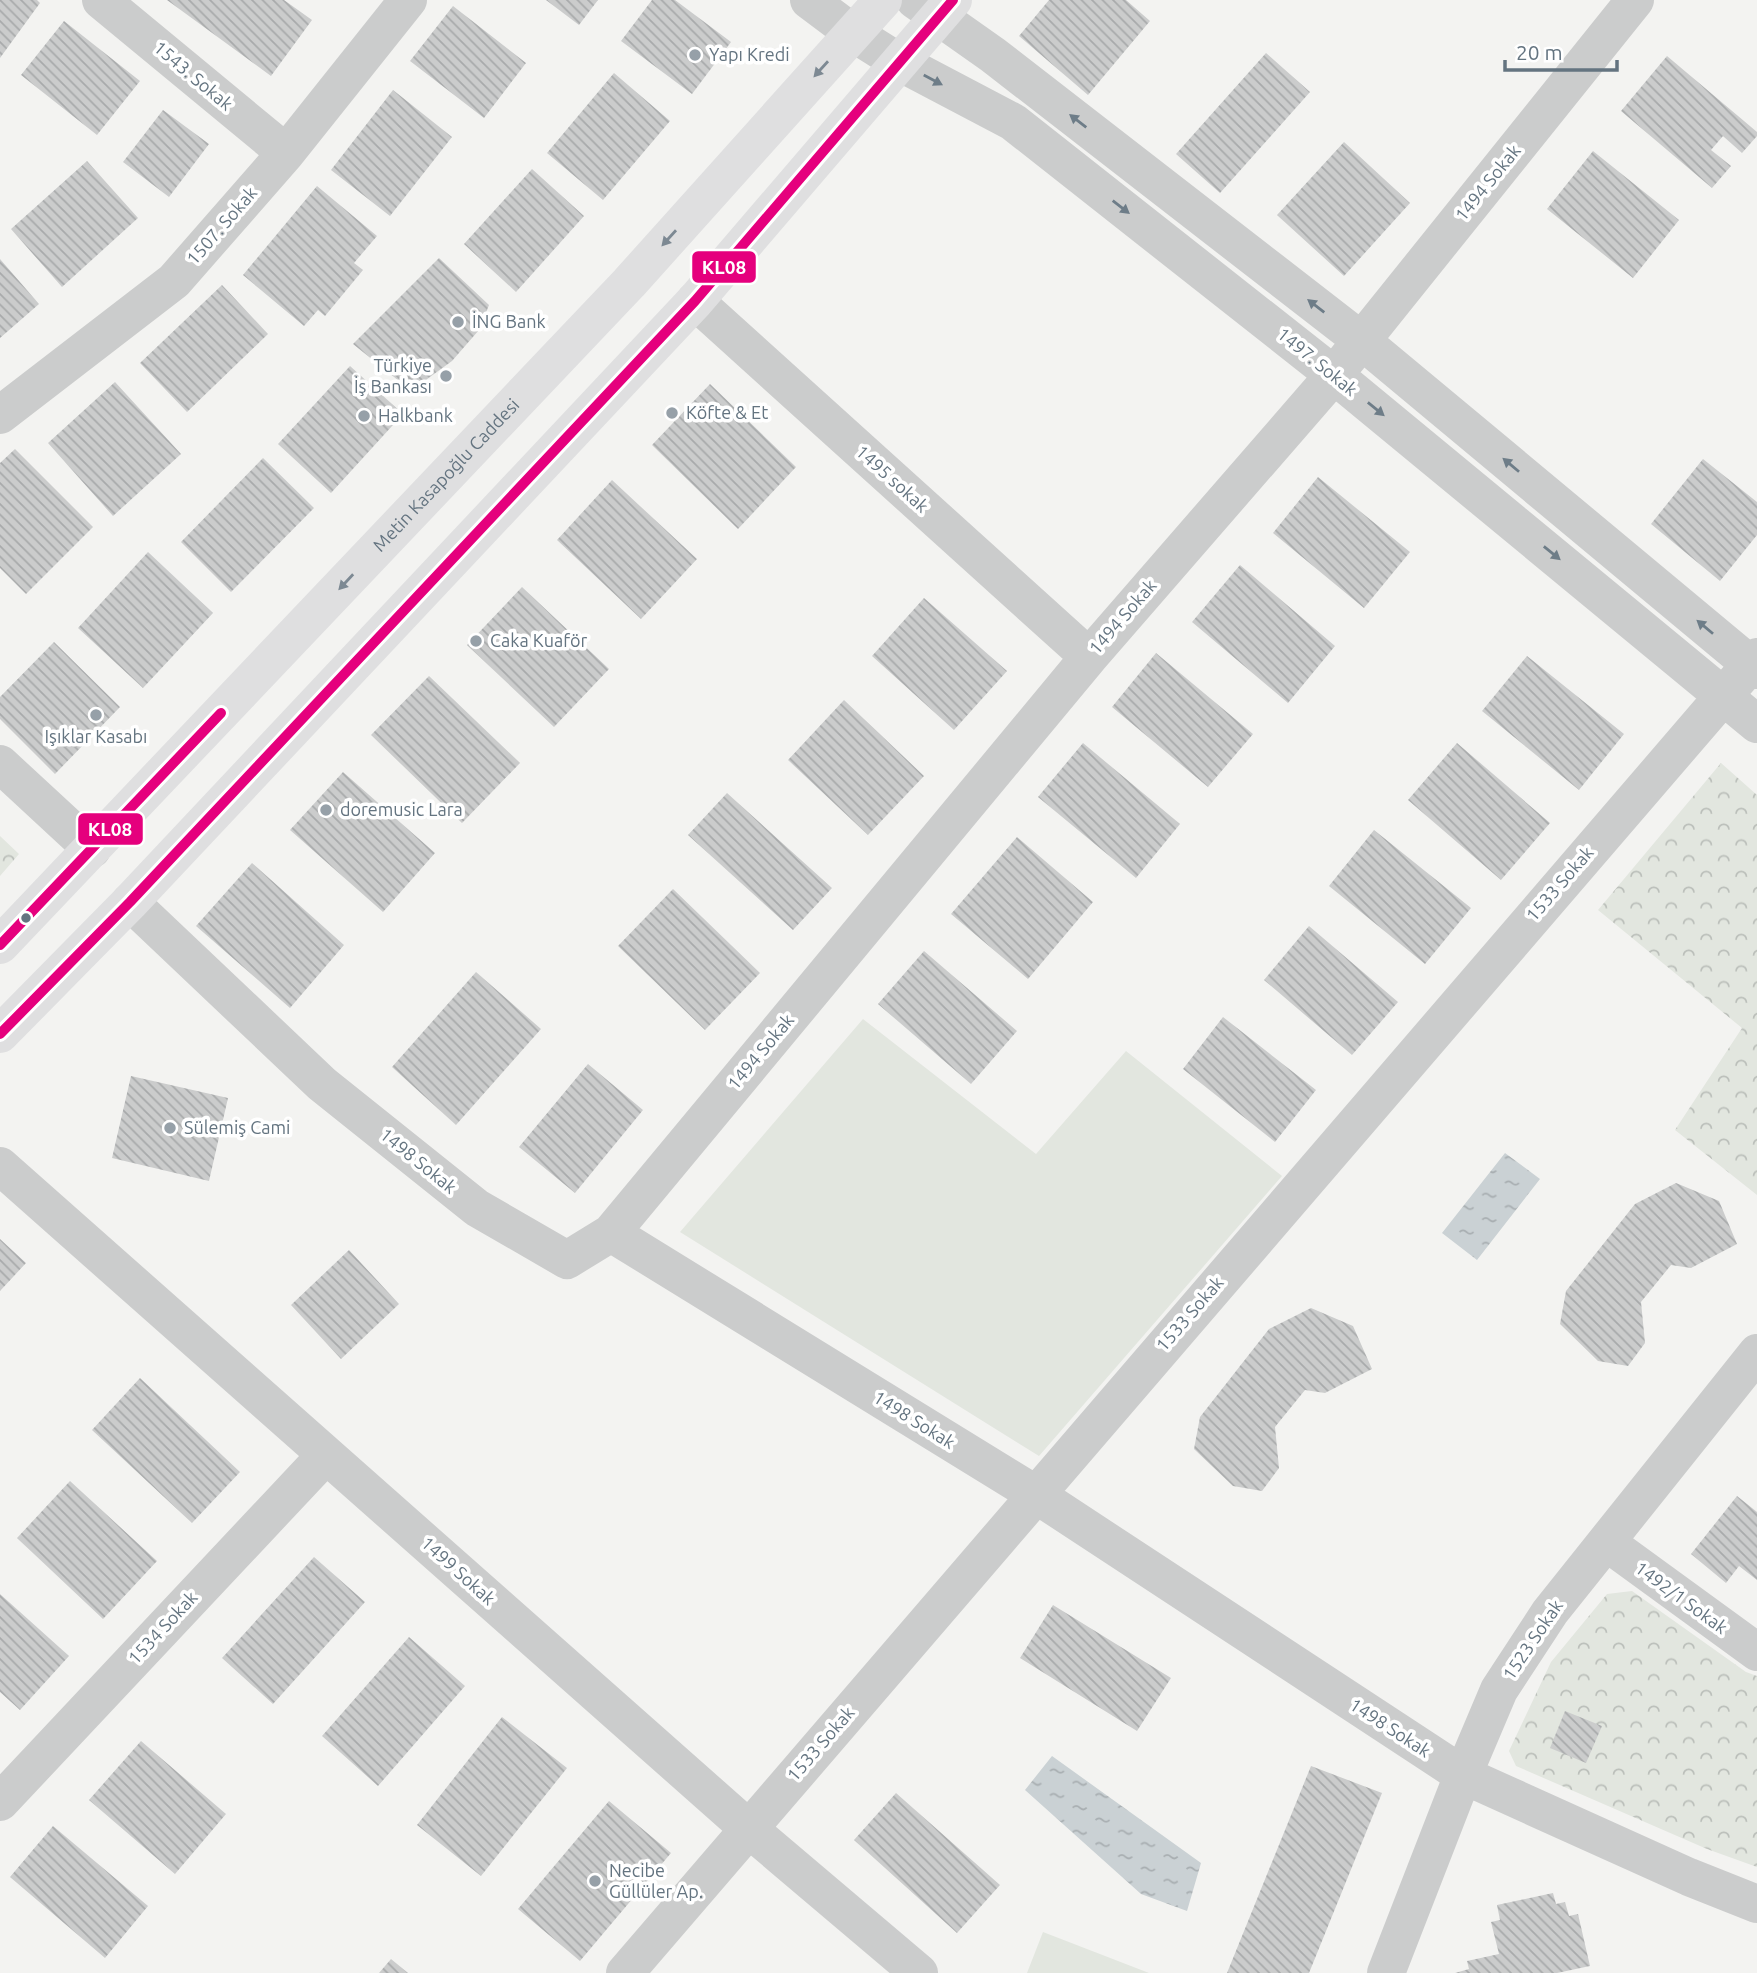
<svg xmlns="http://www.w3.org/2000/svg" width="1757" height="1973" font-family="Ubuntu,sans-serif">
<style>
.grass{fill:#e2e6df}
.forest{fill:url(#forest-crowns)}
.water{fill:url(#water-ripples)}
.building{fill:url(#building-back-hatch)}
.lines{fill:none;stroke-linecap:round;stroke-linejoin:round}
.minor{stroke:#cbcccc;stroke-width:38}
.major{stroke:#dfdfe0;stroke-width:38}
.bus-1-casing{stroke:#fff;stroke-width:16}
.bus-1{stroke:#e5007d;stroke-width:10}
.oneway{fill:#7d8993}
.oneway2{fill:#6e7d88}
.poi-dot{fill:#96a0a8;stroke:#fff;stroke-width:2.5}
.bus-dot{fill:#647480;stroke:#fff;stroke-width:2.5}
.labels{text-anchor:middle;stroke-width:7;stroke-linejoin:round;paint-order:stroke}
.poi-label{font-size:18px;fill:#647480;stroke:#fff;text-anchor:start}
.street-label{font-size:18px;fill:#647480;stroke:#fff}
.line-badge{stroke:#fff;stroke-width:2.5}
.badge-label{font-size:19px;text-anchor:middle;font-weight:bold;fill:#fff}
</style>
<defs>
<pattern id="forest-crowns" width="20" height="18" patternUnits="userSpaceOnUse" patternTransform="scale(1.75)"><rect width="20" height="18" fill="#e2e6df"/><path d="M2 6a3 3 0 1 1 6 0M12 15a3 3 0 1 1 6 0" fill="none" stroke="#bbbfba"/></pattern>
<pattern id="water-ripples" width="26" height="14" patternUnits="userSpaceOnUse" patternTransform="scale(1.75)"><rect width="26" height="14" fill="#cad1d4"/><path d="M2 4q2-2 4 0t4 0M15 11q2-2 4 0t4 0" fill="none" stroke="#a8aeb1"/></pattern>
<pattern id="building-back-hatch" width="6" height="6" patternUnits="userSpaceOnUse" patternTransform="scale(1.75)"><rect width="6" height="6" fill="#cbcccc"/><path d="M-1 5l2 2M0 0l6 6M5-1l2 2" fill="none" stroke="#a8aaab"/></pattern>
</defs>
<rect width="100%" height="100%" fill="#f3f3f1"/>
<path class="grass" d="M863 1019 1036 1154 1126 1051 1282 1176 1039 1456 680 1232Z
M1043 1932 1149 1973H1027Z"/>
<path class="forest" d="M1721 763 1757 795V1195L1675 1130 1742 1028 1598 910Z
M0 836 19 854 0 876Z
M1632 1591 1746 1672 1757 1676V1867L1707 1849 1516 1766 1509 1751 1551 1662 1607 1594Z"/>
<path class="water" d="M1505 1153 1540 1179 1477 1260 1442 1233Z
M1052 1756 1201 1863 1187 1911 1141 1894 1025 1790Z"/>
<path class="building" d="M0 0H37L40 3 0 58Z
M167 0H284L312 20 271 76Z
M546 0H598L579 25Z
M652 0H675L731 42 692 94 621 41Z
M1049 0H1126L1150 21 1088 95 1019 36Z
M453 6 526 63 484 118 410 61Z
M64 21 140 81 97 135 21 75Z
M1266 53 1310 92 1220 193 1176 154Z
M1667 56 1757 132V136L1742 153 1723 136 1711 150 1731 166 1712 188 1621 111Z
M614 73 670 121 603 200 547 153Z
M393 90 452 137 390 216 331 170Z
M163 110 209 144 169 197 123 162Z
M1344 142 1410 203 1344 276 1277 215Z
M1593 151 1679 220 1633 278 1547 209Z
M87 161 138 218 62 287 11 229Z
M532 169 584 216 516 292 464 244Z
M317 186 377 236 354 263 363 270 325 316 318 310 304 326 243 275Z
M439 258 489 305 479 330 452 361 423 382 404 385 353 344Z
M0 259 39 304 0 338Z
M222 285 268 334 187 412 140 363Z
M350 366 403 414 331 493 278 444Z
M115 382 181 454 113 516 48 443Z
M710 384 796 467 738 529 652 445Z
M15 449 93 527 26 594 0 568V463Z
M263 458 314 508 231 592 181 542Z
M1703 459 1757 502V535L1720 581 1651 524Z
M1318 477 1410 552 1364 608 1273 533Z
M612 480 697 559 641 619 557 540Z
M148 552 213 613 143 688 78 628Z
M1240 565 1335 646 1288 703 1192 622Z
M522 587 609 669 554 727 467 645Z
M924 598 1007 671 954 730 872 656Z
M54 642 120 707 55 774 0 719V697Z
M1156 653 1253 734 1208 787 1112 707Z
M1527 656 1624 734 1579 790 1482 711Z
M429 676 520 763 462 823 371 735Z
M844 700 924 776 868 835 788 760Z
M1083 743 1180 824 1136 878 1038 797Z
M1457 743 1550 823 1501 880 1408 800Z
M343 772 435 853 383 912 290 830Z
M727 793 832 888 793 930 688 835Z
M1374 830 1471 908 1425 964 1329 886Z
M1017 837 1093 902 1028 979 951 914Z
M252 863 344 945 290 1008 196 926Z
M673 889 760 973 705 1030 618 946Z
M1309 926 1398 1002 1352 1055 1264 980Z
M924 951 1017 1031 971 1084 878 1004Z
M476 972 541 1029 456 1125 392 1067Z
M1223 1017 1316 1090 1275 1142 1183 1069Z
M588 1064 643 1110 575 1193 519 1147Z
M131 1076 228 1098 209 1181 112 1158Z
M1676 1183 1719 1201 1737 1244 1691 1268 1671 1265 1641 1302 1645 1343 1628 1366 1598 1361 1560 1324 1566 1291 1635 1204Z
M0 1239 26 1263 0 1291Z
M349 1250 399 1304 341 1359 291 1305Z
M1311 1308 1353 1326 1372 1369 1325 1393 1305 1390 1275 1427 1279 1468 1262 1491 1233 1486 1194 1449 1200 1417 1269 1329Z
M140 1378 240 1472 192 1523 92 1430Z
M70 1481 157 1561 103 1619 17 1538Z
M1737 1496 1757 1512V1580L1739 1566 1726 1583 1691 1554Z
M314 1557 365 1602 273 1704 222 1658Z
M0 1594 69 1656 20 1710 0 1692Z
M1053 1605 1171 1678 1137 1731 1020 1658Z
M409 1637 465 1686 378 1786 322 1736Z
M1565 1711 1602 1726 1586 1763 1550 1748Z
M502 1717 567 1768 481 1876 417 1825Z
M141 1741 226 1814 175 1874 89 1800Z
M1311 1766 1382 1793 1309 1973H1227Z
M896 1793 1000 1885 957 1933 854 1840Z
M609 1801 671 1853 580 1961 518 1909Z
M53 1826 148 1906 105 1958 10 1877Z
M1553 1893 1556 1904 1565 1902 1569 1916 1578 1914 1590 1966 1557 1973H1455L1469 1969 1467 1961 1499 1954 1491 1922 1500 1920 1497 1905Z
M391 1959 408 1973H379Z"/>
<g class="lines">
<path class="minor" d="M101 0 286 153
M809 0 853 33 899 62 1013 122 1334 375 1757 724
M915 0 993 55 1362 341 1757 670
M695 301 1089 657
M0 415 174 281 286 153 408 0
M0 764 92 849
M130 902 322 1084 477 1208 567 1260 611 1233 1035 1494 1463 1775 1689 1877 1757 1904
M0 1166 749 1829 919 1973
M611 1233 1089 657 1334 375 1635 0
M1606 1542 1757 1652
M0 1802 326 1455
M625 1973 1757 657
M1386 1973 1463 1775 1499 1690 1550 1612 1757 1353"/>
<g class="major">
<path id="s1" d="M0 945 629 283 883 0"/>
<path d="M0 1034 130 902 695 301 953 0"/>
</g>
<defs>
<path id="bus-1" d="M0 945 221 713
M0 1034 130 902 695 301 953 0"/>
</defs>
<use href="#bus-1" class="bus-1-casing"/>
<use href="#bus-1" class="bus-1"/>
</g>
<defs><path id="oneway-solid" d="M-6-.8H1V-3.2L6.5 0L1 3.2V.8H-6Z" transform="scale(1.75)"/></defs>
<g class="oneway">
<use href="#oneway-solid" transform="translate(821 69) rotate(132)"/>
<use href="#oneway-solid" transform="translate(669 238) rotate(132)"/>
<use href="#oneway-solid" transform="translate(346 582) rotate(133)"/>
</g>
<g class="oneway2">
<use href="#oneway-solid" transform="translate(933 80) rotate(28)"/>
<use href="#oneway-solid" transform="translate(1078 121) rotate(-142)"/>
<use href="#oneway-solid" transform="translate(1121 207) rotate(38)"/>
<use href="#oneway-solid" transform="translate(1316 306) rotate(-142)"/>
<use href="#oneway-solid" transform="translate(1376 409) rotate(39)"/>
<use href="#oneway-solid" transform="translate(1511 465) rotate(-140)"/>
<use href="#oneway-solid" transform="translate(1552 553) rotate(39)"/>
<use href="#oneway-solid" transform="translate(1705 627) rotate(-140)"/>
</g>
<g class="poi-dot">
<circle cx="695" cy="55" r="7"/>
<circle cx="458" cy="322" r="7"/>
<circle cx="446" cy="376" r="7"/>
<circle cx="672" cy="413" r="7"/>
<circle cx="364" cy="416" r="7"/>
<circle cx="476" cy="641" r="7"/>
<circle cx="96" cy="715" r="7"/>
<circle cx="326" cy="810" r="7"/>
<circle cx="170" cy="1128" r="7"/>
<circle cx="595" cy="1881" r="7"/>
</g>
<circle class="bus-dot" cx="26" cy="918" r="6"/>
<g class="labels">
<g class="poi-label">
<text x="709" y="61">Yapı Kredi</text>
<text x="472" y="328">İNG Bank</text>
<text x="432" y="372" text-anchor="end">Türkiye<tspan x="432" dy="21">İş Bankası</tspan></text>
<text x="686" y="419">Köfte &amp; Et</text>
<text x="378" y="422">Halkbank</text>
<text x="490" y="647">Caka Kuaför</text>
<text x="96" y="743" text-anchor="middle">Işıklar Kasabı</text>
<text x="340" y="816">doremusic Lara</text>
<text x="184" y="1134">Sülemiş Cami</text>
<text x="609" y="1877">Necibe<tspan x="609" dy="21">Güllüler Ap.</tspan></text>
</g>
<g class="street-label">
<text transform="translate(193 76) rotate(40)" y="6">1543. Sokak</text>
<text transform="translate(1488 183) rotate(-51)" y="6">1494 Sokak</text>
<text transform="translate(222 226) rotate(-49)" y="6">1507. Sokak</text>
<text transform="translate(1317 362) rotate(39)" y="6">1497. Sokak</text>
<text dy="6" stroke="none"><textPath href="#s1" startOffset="648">Metin Kasapoğlu Caddesi</textPath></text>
<text transform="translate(892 479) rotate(42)" y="6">1495 sokak</text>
<text transform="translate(1123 617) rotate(-49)" y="6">1494 Sokak</text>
<text transform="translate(1560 884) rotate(-49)" y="6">1533 Sokak</text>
<text transform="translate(761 1052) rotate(-50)" y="6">1494 Sokak</text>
<text transform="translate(418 1161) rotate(39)" y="6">1498 Sokak</text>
<text transform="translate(1190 1314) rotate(-49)" y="6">1533 Sokak</text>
<text transform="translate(914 1420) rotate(32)" y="6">1498 Sokak</text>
<text transform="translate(458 1571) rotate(42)" y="6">1499 Sokak</text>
<text transform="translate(1681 1598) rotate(36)" y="6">1492/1 Sokak</text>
<text transform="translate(163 1628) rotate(-47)" y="6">1534 Sokak</text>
<text transform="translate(1533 1640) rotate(-56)" y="6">1523 Sokak</text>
<text transform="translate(1390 1728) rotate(33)" y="6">1498 Sokak</text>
<text transform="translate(821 1744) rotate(-49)" y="6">1533 Sokak</text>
</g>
</g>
<g class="line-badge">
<rect x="691" y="250" width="66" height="34" rx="7" fill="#e5007d"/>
<rect x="77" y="812" width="67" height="34" rx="7" fill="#e5007d"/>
</g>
<g class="badge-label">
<text x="724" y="274">KL08</text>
<text x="110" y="836">KL08</text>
</g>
<path d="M1505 60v10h112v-10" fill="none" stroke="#647480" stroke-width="3.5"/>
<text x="1516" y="60" font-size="21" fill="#647480" stroke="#ffffff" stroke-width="5" paint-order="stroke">20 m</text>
</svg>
